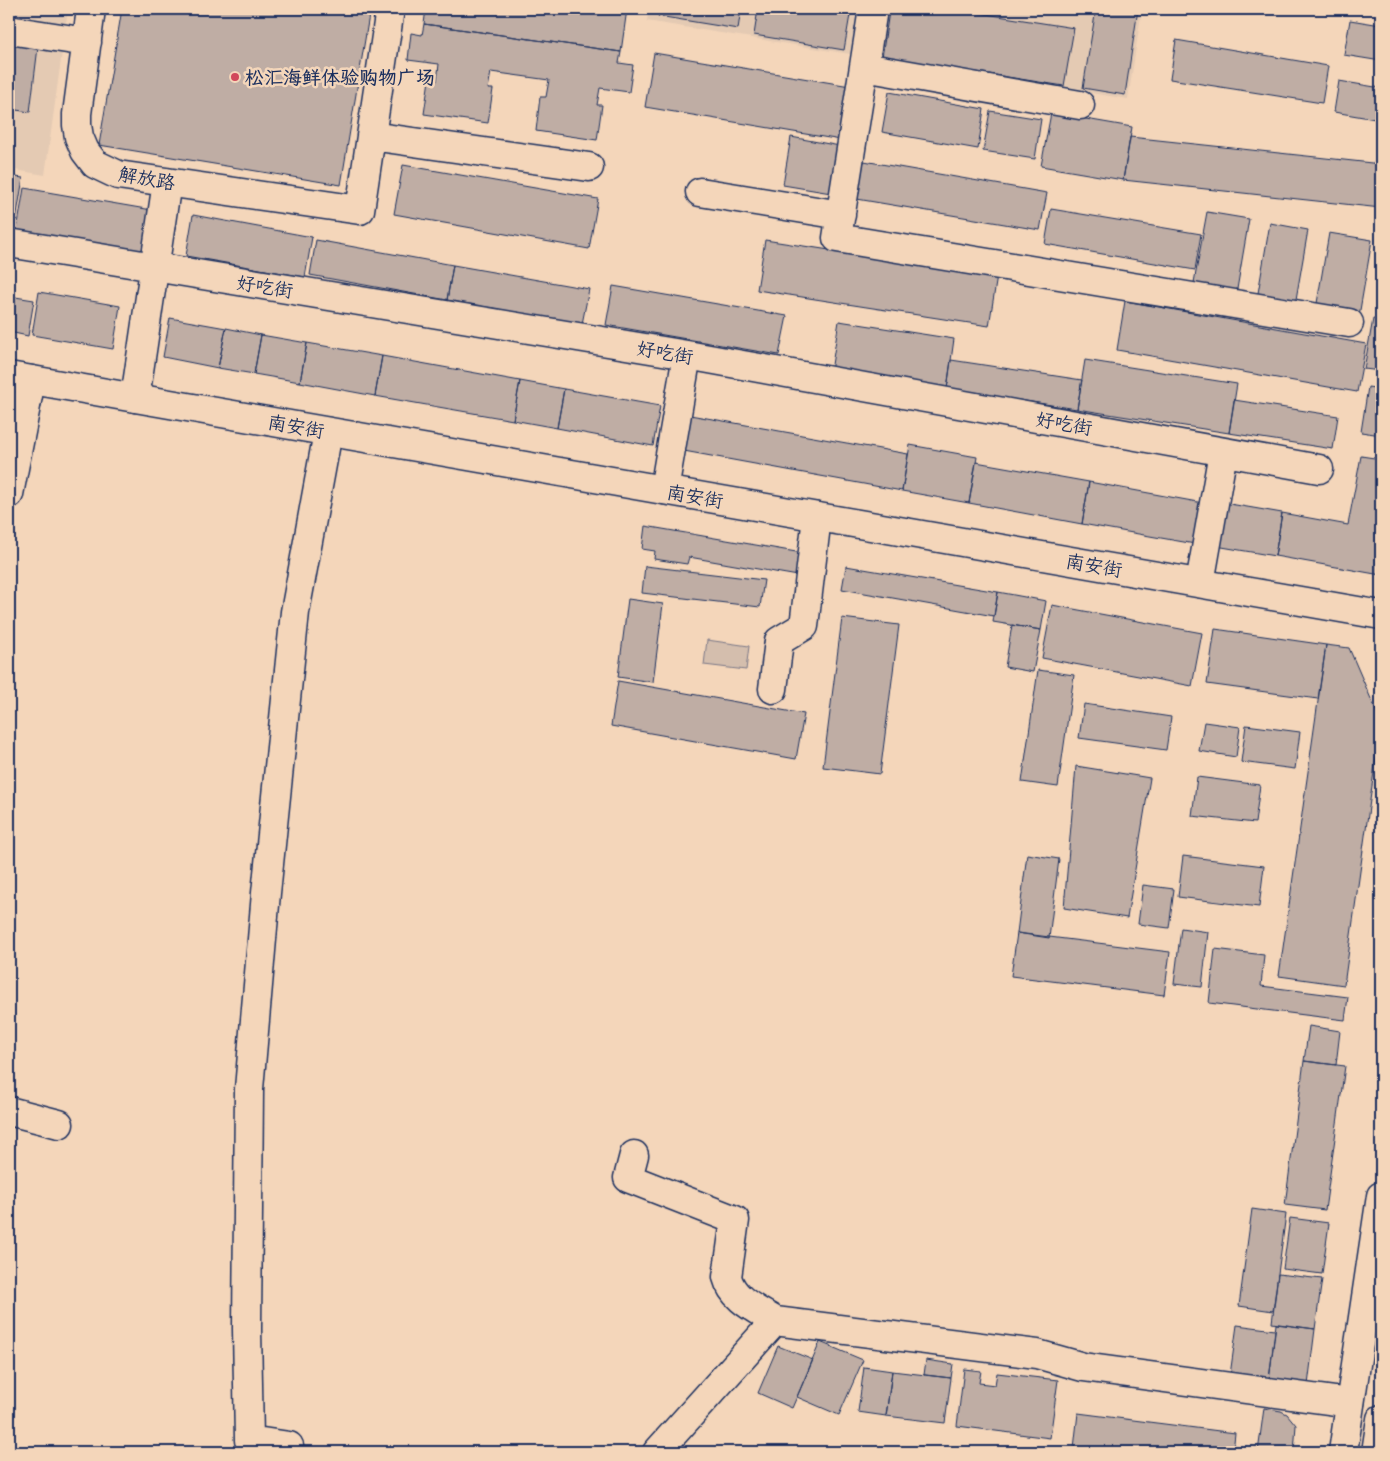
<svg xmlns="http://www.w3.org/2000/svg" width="1390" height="1461" font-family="'Comic Neue','LXGW WenKai TC',sans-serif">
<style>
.built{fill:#e4cab3}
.green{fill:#d4bead;stroke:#787686}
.building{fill:#bfada4;stroke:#1b2f5e}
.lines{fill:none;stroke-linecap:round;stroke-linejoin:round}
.minor-casing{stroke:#1b2f5e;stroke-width:31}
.major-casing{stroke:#1b2f5e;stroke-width:31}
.minor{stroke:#f4d6ba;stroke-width:28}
.major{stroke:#f4d6ba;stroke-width:28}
.poi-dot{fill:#d1495b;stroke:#f4d6ba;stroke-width:2}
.labels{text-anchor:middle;stroke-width:5;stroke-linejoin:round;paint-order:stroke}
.poi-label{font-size:19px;font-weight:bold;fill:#1b2f5e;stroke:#f4d6ba;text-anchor:start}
.street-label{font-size:19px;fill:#1b2f5e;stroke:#f4d6ba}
</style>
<rect width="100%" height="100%" fill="#f4d6ba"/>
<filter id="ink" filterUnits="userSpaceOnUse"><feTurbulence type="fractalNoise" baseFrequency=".02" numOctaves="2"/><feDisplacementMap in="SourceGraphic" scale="10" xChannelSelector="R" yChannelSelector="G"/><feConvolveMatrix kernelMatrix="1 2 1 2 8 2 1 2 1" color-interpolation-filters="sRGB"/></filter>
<g filter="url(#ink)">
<path class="built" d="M9 9H68L45 175 9 169Z
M649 9H1142L1128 99 647 21Z"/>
<path class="green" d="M707 640 749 646 746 670 704 665Z"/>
<path class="building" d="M122 9H370L341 185 99 145Z
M426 9H627L621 52 424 24Z
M659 9H741L738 29 658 16Z
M758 9H851L844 50 754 35Z
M905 9H954L1074 28 1064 86 882 57 889 12 904 14Z
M1096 9H1138L1125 95 1083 88Z
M1350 20 1381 25V61L1344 55Z
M424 24 621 52 619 63 633 65 629 92 600 88 597 105H602L597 140 536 131 540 97H546L549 80 491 72 488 89H493L488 123 424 114 429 80 437 81 439 64 408 60 411 33 422 35Z
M1176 40 1328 66 1322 103 1170 79Z
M9 43 38 47 30 112 9 109Z
M654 53 850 86 841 140 645 107Z
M1339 81 1381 88V120L1334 112Z
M889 92 984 109 978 149 882 132Z
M990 111 1041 119 1035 159 983 151Z
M1051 113 1132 127 1123 180 1041 166Z
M791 137 840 146 831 193 783 185Z
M1130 137 1381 164V208L1123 180Z
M864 161 1047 193 1040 230 857 199Z
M403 165 598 199 589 249 394 214Z
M9 176 23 178 16 220 9 218Z
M24 188 152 210 145 252 17 230Z
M1051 209 1201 234 1195 270 1045 244Z
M1207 212 1249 219 1236 295 1193 288Z
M193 215 312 237 305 277 186 256Z
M1270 223 1308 230 1295 305 1257 299Z
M1329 233 1372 240 1359 316 1316 309Z
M316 240 453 265 447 300 310 275Z
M765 240 997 276 989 326 757 290Z
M453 265 589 289 582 324 447 300Z
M613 286 787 316 779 355 606 325Z
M39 292 120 306 113 349 32 335Z
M9 296 34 300 28 336 9 332Z
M1125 301 1366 344 1357 392 1117 350Z
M170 318 226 328 218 368 163 357Z
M1373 319 1381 320V371L1364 369Z
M839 321 954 339 947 389 831 371Z
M226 328 261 335 254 374 218 368Z
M261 335 307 343 300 382 254 374Z
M307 343 382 356 375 396 300 382Z
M382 356 520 381 513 420 375 396Z
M951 360 1082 380 1077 409 947 389Z
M1085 360 1237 384 1229 433 1077 409Z
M520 381 564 389 557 428 513 420Z
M1368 387 1381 389V435L1361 432Z
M564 389 660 406 653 446 557 428Z
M1234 400 1338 416 1333 449 1229 433Z
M690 415 908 454 902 491 684 451Z
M910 445 977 457 969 503 902 491Z
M1361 456 1381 459V575L1275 556 1282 513 1348 525Z
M976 462 1089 482 1082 524 969 503Z
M1089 482 1203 503 1195 544 1082 524Z
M1224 503 1282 513 1275 556 1216 546Z
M645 526 802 553 798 576 689 557 687 564 654 559 655 551 642 549Z
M645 566 764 580 760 607 642 593Z
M846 566 998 592 994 616 842 589Z
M998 592 1046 601 1041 630 993 622Z
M628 599 663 604 653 682 618 677Z
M1052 605 1202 633 1192 686 1042 658Z
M842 618 899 625 880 774 823 767Z
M1012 625 1041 630 1033 672 1005 667Z
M1215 629 1326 645 1318 699 1207 684Z
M1326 645 1349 648 1381 722 1344 985 1279 976Z
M1038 670 1074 675 1058 787 1022 782Z
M618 681 804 714 796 759 611 726Z
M1084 704 1171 717 1166 750 1079 738Z
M1204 722 1240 727 1236 757 1199 751Z
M1246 725 1300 732 1295 769 1241 762Z
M1076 766 1150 778 1127 918 1064 908Z
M1197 777 1260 785 1255 823 1192 816Z
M1027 854 1059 859 1049 938 1017 933Z
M1183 856 1264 866 1259 907 1178 897Z
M1143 885 1174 889 1169 928 1138 924Z
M1181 928 1208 932 1202 987 1174 984Z
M1017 933 1170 952 1164 995 1011 976Z
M1215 949 1264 955 1261 986 1348 997 1345 1020 1209 1003Z
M1309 1026 1340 1031 1336 1065 1304 1061Z
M1304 1061 1345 1066 1325 1210 1285 1205Z
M1252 1209 1286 1214 1273 1311 1239 1306Z
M1290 1218 1329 1223 1322 1274 1283 1269Z
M1278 1274 1322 1279 1315 1329 1272 1323Z
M1276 1324 1315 1329 1308 1385 1269 1380Z
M1237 1325 1275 1330 1269 1380 1230 1375Z
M820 1342 863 1360 839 1415 797 1397Z
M778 1346 813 1360 792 1408 758 1393Z
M926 1360 953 1364 951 1378 924 1375Z
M864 1367 892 1371 886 1416 858 1412Z
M964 1369 981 1371 979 1383 995 1385 997 1373 1058 1380 1050 1438 957 1426Z
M892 1371 951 1378 945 1423 886 1416Z
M1264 1408 1281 1411 1287 1414 1296 1425 1294 1452H1258Z
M1078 1413 1235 1433 1233 1452H1110L1074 1448Z"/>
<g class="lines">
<defs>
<path id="minor" d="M91 9 77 114V125L79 137 85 151 95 164 118 175 360 210 390 9
M873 9 837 238 1349 323
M9 30 87 42
M864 67 1080 105
M371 136 589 167
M700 192 841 215
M9 243 687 355 1319 469
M135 398 167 182
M664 490 687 355
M9 494 31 380
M1200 583 1223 452
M773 689 779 641 804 626 817 517
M9 1111 59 1124
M634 1155 628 1178 735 1220 727 1277C733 1300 756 1309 775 1321
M288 1452 289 1446 249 1440 247 1329 249 1089 266 893 295 612 328 432
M657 1452 775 1321 1037 1354 1083 1367 1350 1403"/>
<path id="major" d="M9 376 1381 615
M1343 1452 1381 1196
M1376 1452 1381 1419"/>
</defs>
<use href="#minor" class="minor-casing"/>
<use href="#major" class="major-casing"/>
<use href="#minor" class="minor"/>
<use href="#major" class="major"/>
</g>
</g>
<circle class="poi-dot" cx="235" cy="77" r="5"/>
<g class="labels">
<g class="poi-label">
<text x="245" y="84">松汇海鲜体验购物广场</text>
</g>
<g class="street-label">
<text transform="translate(147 178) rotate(10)" y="7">解放路</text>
<text transform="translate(265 286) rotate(9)" y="7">好吃街</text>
<text transform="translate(665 352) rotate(10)" y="7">好吃街</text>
<text transform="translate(1064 423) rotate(10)" y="7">好吃街</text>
<text transform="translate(296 426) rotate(10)" y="7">南安街</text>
<text transform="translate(695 496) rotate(10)" y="7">南安街</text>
<text transform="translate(1094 565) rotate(10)" y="7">南安街</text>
</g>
</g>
<rect width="1390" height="1461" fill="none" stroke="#f4d6ba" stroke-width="30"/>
<rect x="15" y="15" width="1360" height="1431" fill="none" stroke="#1b2f5e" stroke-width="2" filter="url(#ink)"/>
</svg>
